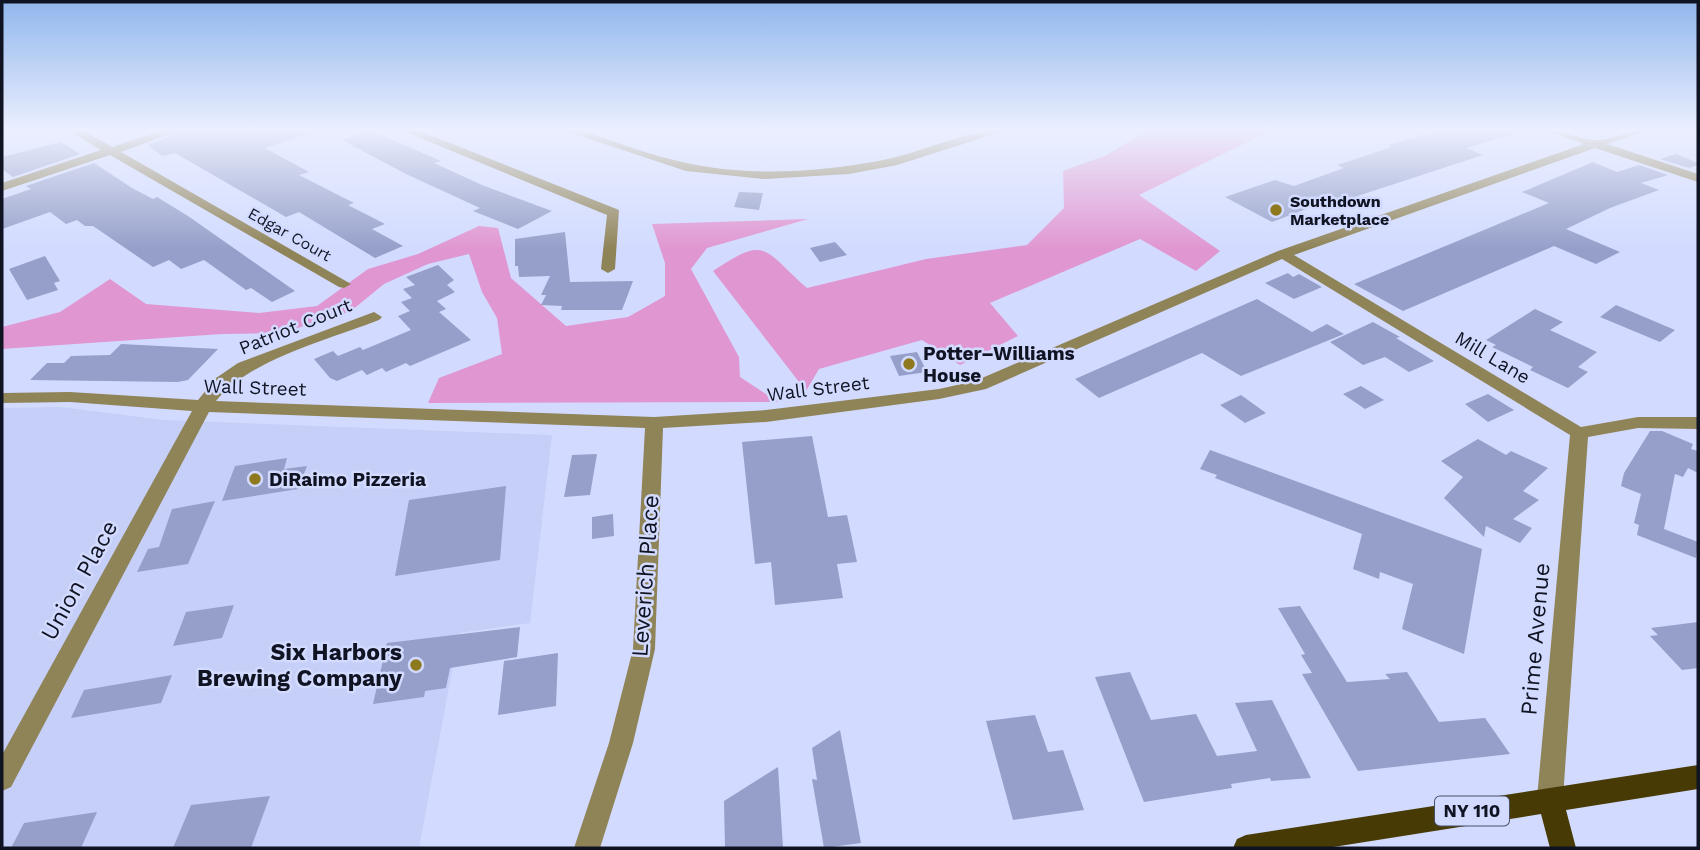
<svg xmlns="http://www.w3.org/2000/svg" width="1700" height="850" font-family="'Work Sans',sans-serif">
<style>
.built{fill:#c5cff8}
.green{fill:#e097d1}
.building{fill:#959fc9}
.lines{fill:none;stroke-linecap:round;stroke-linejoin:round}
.minor{fill:#8f8358;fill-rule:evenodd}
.major{fill:#473a04;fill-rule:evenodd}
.poi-dot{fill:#8f791f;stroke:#d2dbff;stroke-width:2.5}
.labels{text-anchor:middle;stroke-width:5;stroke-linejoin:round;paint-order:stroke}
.far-poi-label{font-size:16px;font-weight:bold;fill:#101322;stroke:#d2dbff;text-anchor:start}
.far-street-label{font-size:16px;fill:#101322;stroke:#d2dbff}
.shield{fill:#d2dbff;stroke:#4a4f64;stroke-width:2}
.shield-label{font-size:18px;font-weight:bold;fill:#101322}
.street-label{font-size:19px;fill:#101322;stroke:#d2dbff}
.poi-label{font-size:19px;font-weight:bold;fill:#101322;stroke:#d2dbff;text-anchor:start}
.near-street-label{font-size:23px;fill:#101322;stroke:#d2dbff}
.near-poi-label{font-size:23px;font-weight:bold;fill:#101322;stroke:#d2dbff;text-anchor:end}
</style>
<rect width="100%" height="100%" fill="#d2dbff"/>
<path class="built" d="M61 407 164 420 552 435 530 623 459 633 419 848H2V408Z"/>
<path class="green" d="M1147 130H1272L1139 195 1220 251 1196 271 1140 239 990 303 1018 336 960 365 922 340 819 369 806 391 713 271C768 234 763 250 807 288L926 259 1027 245 1064 208 1063 171 1107 155Z
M808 219 707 248 691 269 739 357 740 377 778 402 428 403 439 378 502 354 497 318 482 292 469 254 428 264 384 284 351 311 282 333 222 334 2 349V327L60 312 110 279 146 304 259 313 317 306 368 269 418 254 479 226 498 228 511 278 566 326 628 317 665 296V263L652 224Z"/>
<path class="building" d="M183 130H310V133L265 148 309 172 299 175 354 203 348 205 385 224 372 229 403 246 375 258 299 212 286 217 175 153 162 156 148 145Z
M370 130 441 161 434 163 482 185 552 211 518 229 473 211 480 208 406 174 342 140Z
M1443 130H1510L1511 135 1466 148 1483 155 1330 205 1325 202 1272 222 1225 197 1275 180 1294 186 1344 168 1337 165 1392 147 1388 145Z
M61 142 80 154 13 177 2 169V157Z
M1676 154 1698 163V165L1689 168 1660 159Z
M1593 162 1617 172 1639 165 1668 175 1641 183 1659 190 1610 208 1566 229 1620 252 1596 264 1554 246 1403 311 1354 284 1549 203 1522 192Z
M94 163 132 188 153 199 157 197 188 216 295 291 272 302 251 288 246 290 204 260 181 269 169 260 153 267 93 226H85L77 220 66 224 50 212 2 229V199L31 189 26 186Z
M739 192 763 193 759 210 734 207Z
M565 232 570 282 633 281 622 310H561L562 306 541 305 546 295H541L550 276 519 277 518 266H515V239Z
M835 242 847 255 820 262 810 248Z
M45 256 60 281 54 283 58 290 27 300 9 269Z
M438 265 454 280 447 285 455 292 437 301 446 309 439 312 471 340 410 366 406 363 386 372 382 368 367 375 362 370 337 381 330 378 314 359 333 351 338 356 360 347 363 350 411 330 398 316 410 311 401 302 412 298 403 289 415 285 406 277Z
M1288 273 1293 277 1299 274 1322 287 1294 299 1265 283Z
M1257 299 1312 332 1327 324 1344 334 1241 376 1202 353 1099 398 1075 379Z
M1616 305 1675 330 1660 342 1600 317Z
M1535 309 1563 322 1550 330 1597 352 1578 367 1588 372 1568 388 1530 370 1533 367 1492 347 1496 345 1486 340Z
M1373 322 1400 337 1396 338 1434 361 1409 372 1385 357 1363 365 1330 342Z
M121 344 218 349 188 380 178 382 30 380 47 363H64L71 356 110 355Z
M917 352 927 372 899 376 890 356Z
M1361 386 1384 400 1365 409 1343 394Z
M1488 394 1514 410 1488 422 1465 404Z
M1241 395 1266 413 1245 423 1220 405Z
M1650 431H1662L1693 444 1691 449 1698 451V473L1688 468 1683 477 1675 474 1664 529 1698 542 1696 558 1637 535 1639 525 1634 523 1641 494 1621 486 1624 473Z
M812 436 828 517 847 515 857 562 837 564 843 598 775 605 771 562 755 564 742 442Z
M1478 439 1506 455 1511 451 1548 468 1523 491 1539 500 1513 519 1532 528 1520 543 1486 526 1484 537 1444 498 1463 477 1441 461Z
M1210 450 1482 549 1464 654 1402 629 1413 584 1380 572 1379 579 1353 569 1362 534 1215 478 1217 475 1200 469Z
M597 454 590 495 564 497 572 455Z
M287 458 284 469 307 466 298 489 222 501 235 466Z
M506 486 500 560 395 576 409 500Z
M215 501 188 564 137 572 148 549 159 547 172 509Z
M613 514 614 536 592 539V517Z
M234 605 222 638 173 646 186 612Z
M1300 606 1347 682 1390 679 1385 674 1407 672 1439 722 1485 718 1510 754 1358 771 1302 674 1312 673 1301 655 1305 654 1278 608Z
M1698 622V668L1682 670 1650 636 1658 635 1651 628Z
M520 627 517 657 450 668 446 688 425 691 424 697 373 704 387 643Z
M558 653 556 706 498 715 504 661Z
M1130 672 1151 720 1196 714 1217 756 1257 751 1235 703 1272 700 1311 778 1271 781 1270 778 1231 784 1232 788 1144 802 1095 677Z
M172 675 161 703 71 718 84 690Z
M1035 715 1048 752 1063 750 1084 810 1013 820 986 721Z
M840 730 861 843 824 848 812 779 817 780 812 748Z
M778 767 783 848H725L724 801Z
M270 796 251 848H173L191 805Z
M97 812 81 848H11L24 823Z"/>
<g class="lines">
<path class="minor" d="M68 130H82L112 147 164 130H181L121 152 351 284 344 288 339 287 110 155 2 191V183L101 150Z
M401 130H417L619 210 615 269 608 273 601 269 607 215Z
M562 130H580C615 141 651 156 687 163 750 177 820 172 883 160 924 152 964 130 1007 130L897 165 849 174 765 179 686 171Z
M1546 130C1567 130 1579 140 1595 140 1608 141 1630 130 1650 130L1607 144 1698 174V182L1595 148 1294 255 1581 427 1638 417H1698V429L1638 428 1588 437 1563 798 1559 807 1550 810 1541 807 1537 798 1570 435 1282 259 986 389 939 399 766 422 663 428 655 649 633 743 600 848H574L609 743 633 649 645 428 209 412 11 787 2 791V755L192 411 70 402 2 403V393L70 392 198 400 216 378 238 363 374 312 382 317 379 320C330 339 248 360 216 401L654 417 766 410 939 389 975 381 1278 251 1584 144Z"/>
<path class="major" d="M1698 765V789L1566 810 1576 848H1550L1541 814 1327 848H1233L1237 839 1246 835Z"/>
</g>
<linearGradient id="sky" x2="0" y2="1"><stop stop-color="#91b7ed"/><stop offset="0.52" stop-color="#ebefff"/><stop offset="1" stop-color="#ebefff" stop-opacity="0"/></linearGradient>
<rect width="1700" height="249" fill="url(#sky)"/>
<g class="poi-dot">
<circle cx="1276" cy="210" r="7"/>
<circle cx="909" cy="364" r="7"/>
<circle cx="255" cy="479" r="7"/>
<circle cx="416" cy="665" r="7"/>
</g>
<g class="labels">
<g class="far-poi-label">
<text x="1290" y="207">Southdown<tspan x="1290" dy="18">Marketplace</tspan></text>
</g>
<g class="far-street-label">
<text transform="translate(290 234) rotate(29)" y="6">Edgar Court</text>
</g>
<rect class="shield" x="1435" y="796.5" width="74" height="29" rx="5"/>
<g class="shield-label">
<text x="1472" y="817">NY 110</text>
</g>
<g class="street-label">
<text transform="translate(295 326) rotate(-22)" y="7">Patriot Court</text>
<text transform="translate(1493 357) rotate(31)" y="7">Mill Lane</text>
<text transform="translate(255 387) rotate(2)" y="7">Wall Street</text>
<text transform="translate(818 388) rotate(-7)" y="7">Wall Street</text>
</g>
<g class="poi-label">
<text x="923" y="360">Potter–Williams<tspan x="923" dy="22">House</tspan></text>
<text x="269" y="486">DiRaimo Pizzeria</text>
</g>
<g class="near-street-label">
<text transform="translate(645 576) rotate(-86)" y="8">Leverich Place</text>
<text transform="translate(79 580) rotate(-61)" y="8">Union Place</text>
<text transform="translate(1535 639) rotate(-85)" y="8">Prime Avenue</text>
</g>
<g class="near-poi-label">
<text x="402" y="660">Six Harbors<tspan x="402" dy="26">Brewing Company</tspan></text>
</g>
</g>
<rect width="1700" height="850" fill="none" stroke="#101322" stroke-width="7"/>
</svg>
